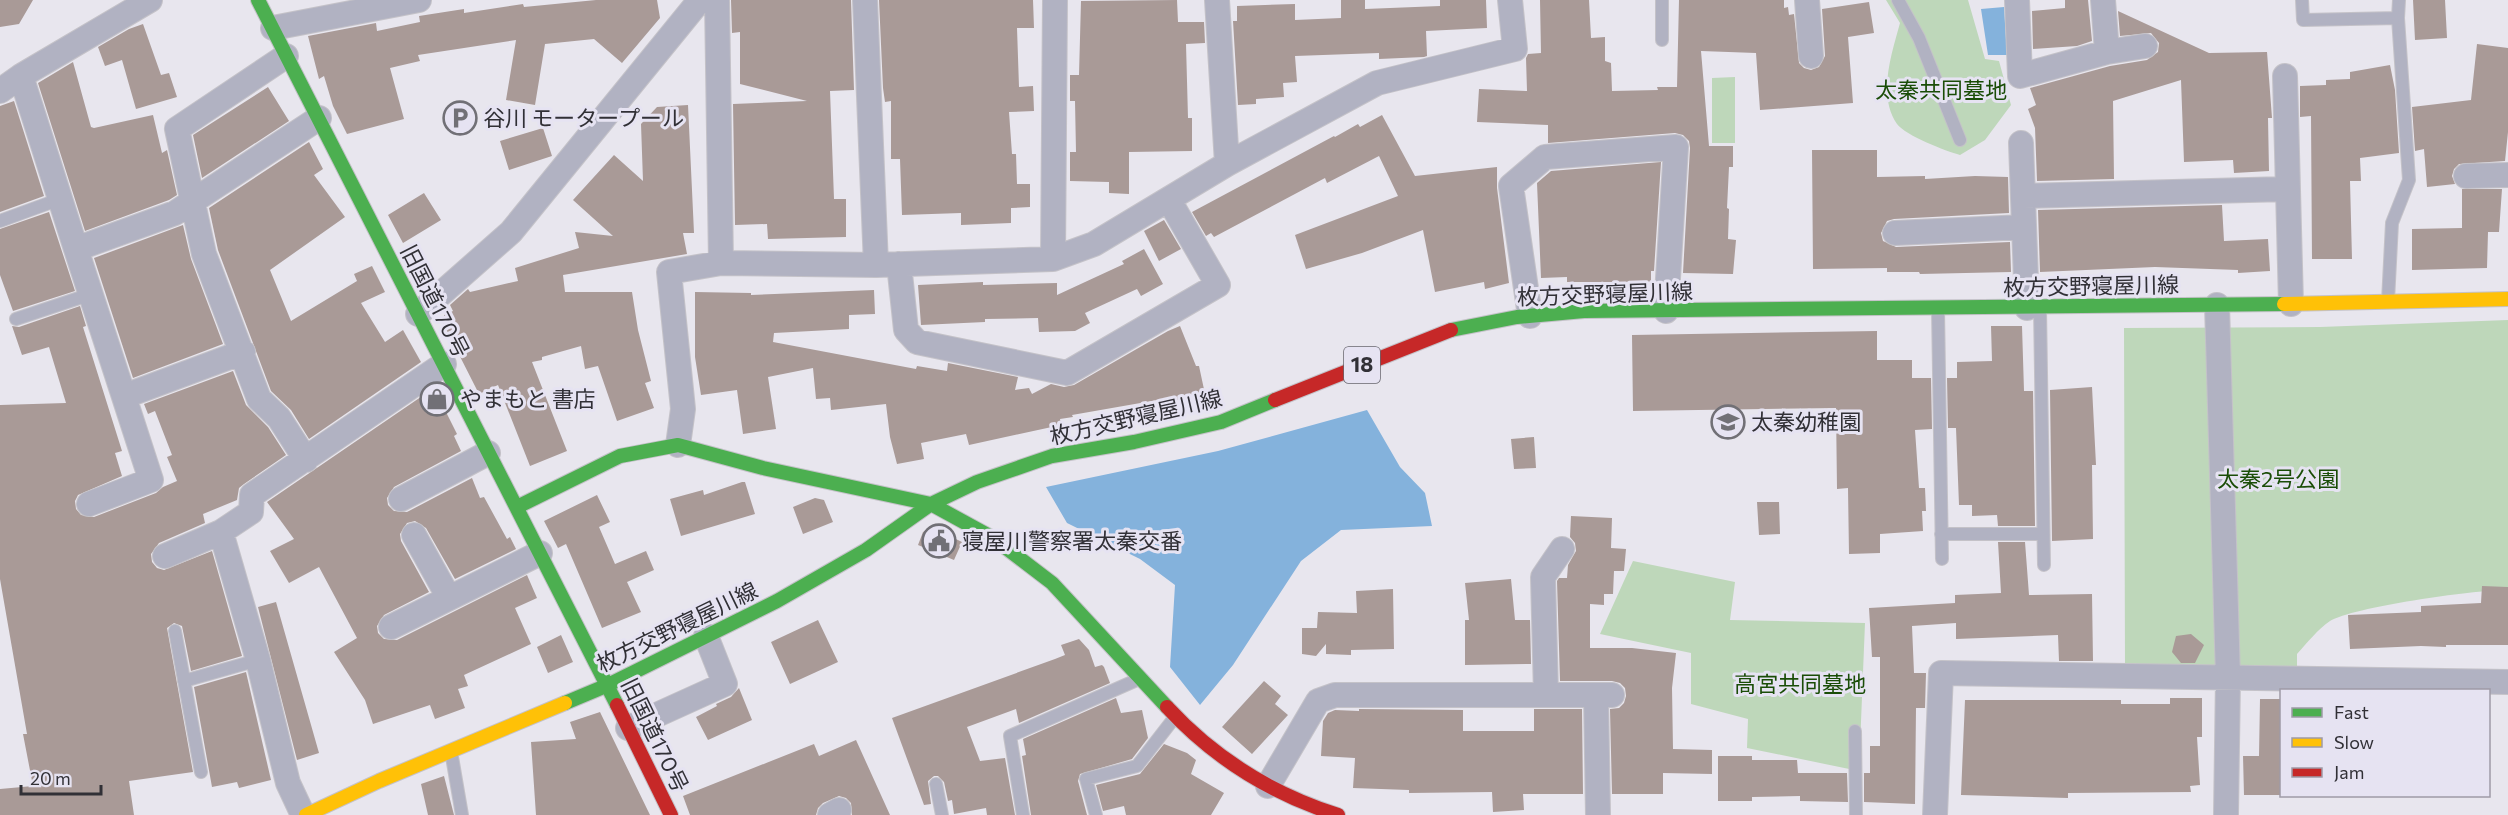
<svg xmlns="http://www.w3.org/2000/svg" width="2508" height="815" font-family="Commissioner,'Noto Sans JP',sans-serif">
<style>
.green{fill:#bed7ba}
.water{fill:#84b2dc}
.building{fill:#a99a97}
.lines{fill:none;stroke-linecap:round;stroke-linejoin:round}
.lane-casing{stroke:#c4c2c8;stroke-width:14}
.street-casing{stroke:#c4c2c8;stroke-width:26}
.fast-casing{stroke:#c4c2c8;stroke-width:16}
.slow-casing{stroke:#c4c2c8;stroke-width:16}
.jam-casing{stroke:#c4c2c8;stroke-width:16}
.lane{stroke:#b1b2c2;stroke-width:12}
.street{stroke:#b1b2c2;stroke-width:24}
.fast{stroke:#4caf50;stroke-width:14}
.slow{stroke:#ffc107;stroke-width:14}
.jam{stroke:#c62828;stroke-width:14}
.labels{text-anchor:middle;stroke-width:6;stroke-linejoin:round;paint-order:stroke}
.shield{fill:#e6e3f2;stroke:#67666e;stroke-width:1.5}
.shield-label{font-size:21px;font-weight:bold;fill:#313036}
.park-label{font-size:22px;fill:#1a4d07;stroke:#e6e3f2}
.poi-label{font-size:22px;fill:#313036;stroke:#e6e3f2;text-anchor:start}
.street-label{font-size:22px;fill:#313036;stroke:#e6e3f2}
</style>
<rect width="100%" height="100%" fill="#e8e6ee"/>
<path class="green" d="M1886 0H1968L1985 59 1999 61 2011 105 1985 140 1960 155C1946 151 1906 136 1897 124 1877 95 1892 53 1900 23Z
M1735 77V143H1712V78Z
M2508 320V590C2479 589 2353 607 2330 621 2318 629 2307 643 2297 654V671L2125 664 2124 328 2320 327Z
M1633 561 1735 582 1730 620 1865 623 1859 771 1747 748 1748 719 1691 704V653L1600 634Z"/>
<path class="water" d="M2004 7 2007 55H1988L1981 9Z
M1367 410 1400 467 1425 493 1432 526 1341 530 1301 561 1233 665 1200 705 1170 667 1175 585 1140 559 1067 523 1046 487 1218 451Z"/>
<path class="building" d="M0 0H33L19 24 0 27Z
M596 0H657L660 18 622 63 594 39 545 44 535 105 506 100 516 40 418 55 420 61 390 68 404 119 347 134 333 106 324 76 319 79 308 36 376 23 377 31 420 22 419 16 464 9V13L523 4 524 7Z
M731 0H851L854 90 830 91 834 199H846V237L768 239 767 224 735 225 733 104 807 101 740 84V32L732 33Z
M879 0H1033L1034 28H1017L1019 87 1033 86 1034 111 1009 112 1012 154H1016L1017 184H1030V207L1011 208V223L961 225V213L902 215 900 159H891V101L885 102 883 88Z
M1177 0 1178 22H1204L1205 43 1186 44 1188 118H1192V151L1129 152V194L1109 193V182L1070 181V152H1076L1075 101H1070V75H1079L1081 1Z
M1341 0H1365V9L1440 6V0H1486L1487 28 1426 31 1427 56 1424 57 1379 59V53L1295 56 1297 82 1283 83 1284 97 1256 99V104L1238 105 1233 21H1237V6L1295 4V20L1341 18Z
M1540 0H1589L1591 38 1605 37V61L1611 63 1612 91 1658 90 1657 87H1677L1679 0H1784V8L1788 7 1789 15 1794 14 1799 63 1804 68 1811 70 1819 67 1825 56 1822 9 1869 2 1874 33 1848 37 1853 103 1760 110 1756 53 1701 51 1709 146H1733V167H1729L1727 208 1729 209 1728 239 1736 240 1733 274 1683 273 1690 148 1689 141 1683 135 1675 133 1548 143V125L1477 122 1479 89 1527 91 1526 58 1528 54 1541 53Z
M2065 0H2088L2092 41 2077 46 2033 49 2032 11 2065 8Z
M2413 0H2445L2447 38 2415 40Z
M2118 11 2209 53 2267 52 2272 118H2268L2269 171 2234 173 2233 160 2184 162 2181 80 2113 101 2114 179 2037 181 2035 128 2028 109 2036 105 2030 88 2110 66 2147 60 2158 52 2159 43 2151 33 2120 36Z
M143 24 161 75 169 73 177 97 136 109 122 60 105 66 98 47 129 29Z
M2477 44 2508 48V132L2505 161 2459 164 2454 169 2452 176 2455 184 2427 187 2424 149 2415 151 2412 107 2471 100Z
M73 62 91 127 94 128 153 115 162 153 167 150 177 195 169 200 85 231 38 83Z
M2390 65 2395 90 2399 153 2360 158 2361 181H2350L2352 259H2312L2311 116 2300 117V86L2326 85V80L2350 79V72Z
M268 87 289 121 202 178 193 135Z
M14 101 44 196 0 212V106Z
M688 105 694 233H683L687 254 563 275 565 292H632L638 330 651 381 645 383 654 408 617 421 598 366 585 369 581 346 542 357V360L532 362 567 451 530 466 498 385 479 394 443 323 446 322 444 315 453 311 450 305 468 289 470 292 518 281 515 268 579 248 575 232 613 236 573 200 614 155 643 181 641 124 657 107Z
M1382 115 1415 176 1497 167V188L1509 283 1485 289 1484 282 1435 292 1423 230 1362 253 1306 269 1295 235 1398 196 1379 156 1327 183 1325 178 1214 237 1211 233 1206 236 1192 212 1334 136 1335 137 1358 124 1360 127Z
M543 128 552 156 509 170 500 141Z
M309 142 323 169 314 175 345 217 270 270 291 321 357 281 354 274 372 266 385 292 361 303 385 342 403 330 421 362 309 439 291 410 271 391 218 250 209 208Z
M1812 150H1877V177L1925 176V179L1975 176 2008 177 2009 213 1894 219 1887 221 1881 233 1883 241 1896 247 2010 242 2011 272 1920 274 1919 272H1887V268L1813 269Z
M1661 162 1654 271H1651V282H1567V277L1541 278 1537 183 1551 171Z
M2462 189H2502L2499 232H2488L2487 268 2412 270V229L2462 228Z
M424 193 441 220 403 243 388 215Z
M2222 205 2224 241 2268 239 2270 271 2238 273V270L2155 267 2040 272 2038 210Z
M49 212 75 291 13 311 0 275V229Z
M1164 220 1181 249 1159 261 1144 231Z
M183 225 191 259 223 344 133 378 94 258Z
M1144 249 1163 284 1141 296 1137 289 1085 313 1090 323 1075 331 1039 332 1038 318 985 319V322L921 325 918 285 983 282V285L1057 283V295L1124 264 1122 261Z
M874 290 875 314 849 315V329L774 333 773 342 916 369 917 366 947 371 948 363 1018 377 1015 390 1029 388 1032 394 1051 384 1064 387 1074 385 1168 331 1180 326 1196 366H1199L1205 394 1170 402 1169 398 1072 415 1073 417 1060 419 1061 425 969 445 966 434 921 443 924 459 897 464 890 437 886 404 831 410 830 398 816 399 813 368 768 377 776 429 743 434 737 390 701 395 695 357V292L751 293V295Z
M80 306 86 326 83 327 122 451 115 453 122 476 78 495 75 501 76 509 81 515 94 517 156 493 163 487 177 481 167 457 172 455 155 411 148 414 144 404 233 371 246 405 268 427 286 455 244 484 239 488 237 500 203 514 205 523 159 543 151 554 152 562 157 568 164 570 212 551 242 656 191 671 182 626 174 623 167 628 193 772 129 781 134 815H0V789L33 786 23 734H27L0 579V405L66 403 49 347 22 355 12 326 19 327Z
M1991 326H2022L2024 391H2033L2035 526H1998L1997 515 1972 516V505H1959L1956 428H1948L1947 378H1957V362L1992 361Z
M1877 331V360H1912V378H1931L1932 429 1915 430 1919 488H1925L1926 511H1922L1923 531 1880 534V553L1849 554 1848 488 1837 489 1836 408 1633 411 1632 335Z
M2092 387 2096 465H2092L2093 539 2052 541 2050 390Z
M434 388 457 434 454 436 461 451 394 487 387 498 388 505 394 511 407 512 472 478 480 498 484 497 507 539 510 537 516 549 455 579 426 528 415 521 407 523 400 534 401 541 429 592 384 615 377 626 378 633 384 639 397 640 527 575 537 598 515 608 531 644 464 675 468 686 458 689 465 708 435 719 430 705 373 724 365 700 334 652 357 638 319 567 289 583 270 551 294 539 267 502Z
M1534 437 1536 468 1514 469 1511 439Z
M742 482H745L755 514 681 536 670 499 703 490 704 495Z
M597 495 610 522 599 527 615 564 646 551 654 570 627 582 641 612 602 628 566 544 558 548 544 521Z
M815 498 824 500 833 522 803 534 793 507Z
M1757 502H1779L1780 534 1759 535Z
M1571 516 1612 518 1611 548 1626 549 1624 571H1614L1613 594H1604V605L1590 604V648H1632L1676 653 1672 688 1673 749 1712 750V774L1663 773V794H1612L1610 709 1619 708 1624 703 1626 696 1625 688 1620 683 1612 681H1560L1557 581 1559 578H1567L1568 565 1576 551 1575 543 1570 537Z
M931 527 962 542 954 560 918 545 923 532Z
M1998 542H2025L2029 595 2092 594 2093 661H2059L2058 635 1956 639V623L1912 626 1914 673H1926L1925 708H1916L1915 804 1864 802V773H1870V746H1880V657H1872L1869 608 1955 603V595L2001 593Z
M1511 579 1515 620H1530L1531 664 1465 665V620H1469L1465 583Z
M2482 586 2508 587V645H2446V647L2421 646 2350 649 2348 615 2421 612V606L2481 603Z
M1393 589 1394 649 1351 650V655L1326 654V644L1316 656 1302 654V628H1317L1318 612 1357 613 1356 591Z
M276 602 319 753 297 760 258 607Z
M818 620 838 662 790 684 771 642Z
M2191 634 2204 645 2195 663H2181L2172 652 2176 636Z
M561 635 573 662 548 673 537 647Z
M1079 639 1089 650 1095 667 1102 665 1104 667 1110 683 1019 723 1016 709 967 727 980 761 1005 758 1015 815H987L986 808 954 814 952 800 948 801 944 782 938 776H934L928 781 931 804 924 805 892 718 1055 659 1065 655 1061 645Z
M246 672 271 780 239 788 237 782 212 787 194 687Z
M1264 681 1281 696 1275 704 1288 715 1252 754 1222 727Z
M739 688 752 720 708 740 696 717 717 706 716 704 731 697Z
M1116 698 1121 713 1142 710 1148 738 1132 759 1080 774 1078 781 1087 815H1031L1022 756 1026 755 1023 739Z
M2170 698H2202V737H2197L2200 785 2190 786 2191 792 2068 793V798L1961 795 1965 700H2121V704H2170Z
M2260 699H2282V795H2244L2243 756H2259Z
M1359 709 1463 710V731H1534V709H1582L1583 794H1523L1524 810 1493 812 1492 792 1409 793V790L1353 788 1355 758 1321 756 1323 721 1328 713 1335 710 1359 711Z
M600 712 650 815H536L531 742 576 739 570 722Z
M856 740 890 815H852L851 803 846 798 839 796 823 803 818 808 816 815H690L683 796 814 744 819 756Z
M1164 744 1187 753 1196 760 1191 774 1224 793 1211 815H1126L1124 806 1103 811 1096 785 1140 774Z
M1718 756H1752V760H1797L1798 773H1847L1848 802 1800 801V796L1752 797V801H1718Z
M444 776 454 815H428L421 784Z"/>
<g class="lines">
<defs>
<path id="lane" d="M1662 0V40
M1898 0 1919 38 1960 140
M2302 0 2303 20 2398 18
M0 221 60 199
M2388 301 2392 223 2409 180 2398 18 2399 0
M2040 309 2044 565
M1938 310 1942 559
M16 319 91 294
M1941 534H2043
M175 631 201 772
M184 681 258 660
M1855 731 1856 815
M451 751 462 815
M936 784 942 815
M1023 815 1010 736 1139 679
M1096 815 1086 779 1137 766 1175 717"/>
<path id="street" d="M865 0 876 265
M1217 0 1227 164
M1807 0 1811 56
M2017 0 2020 76 2107 52 2145 46
M2103 0 2107 52
M273 28 419 0
M286 56 177 129 204 254 259 399 279 418 306 460
M21 76 150 0
M2285 76 2291 304
M0 91 21 76 76 249 175 213 319 118
M2021 143 2027 308
M2466 176 2508 175
M2023 196 2286 189
M1895 233 2024 227
M76 249 151 480 89 504
M1053 259 1055 0
M721 263 876 265 1053 259 1094 244 1227 164 1377 83 1515 49 1510 0
M899 264 906 330 917 342 1067 373 1218 285 1169 200
M2217 305 2228 678 2226 815
M418 314 511 232 700 0
M1530 316 1511 186 1545 157 1676 147 1666 311
M125 396 243 352
M678 445 683 409 669 272 721 263 717 0
M401 499 488 453
M221 532 258 660 288 783 303 815
M414 535 449 598
M165 556 221 532 251 512 252 495 444 364
M391 627 540 553
M1546 695 1543 577 1562 549
M1596 695 1598 815
M628 728 725 684 706 636
M1268 786 1318 701 1335 695H1612
M830 815 839 810
M1935 815 1941 673 2508 682"/>
<path id="fast" d="M258 0 617 705
M1451 330 1517 317 1584 311 2284 304
M517 507 620 456 678 445 763 468 931 504 993 538 1052 583 1167 707
M565 703 608 685 777 601 866 550 931 504 977 482 1052 456 1134 442 1221 422 1275 400"/>
<path id="slow" d="M2284 304 2508 299
M306 815 379 781 565 703"/>
<path id="jam" d="M1275 400 1451 330
M617 705 671 815
M1167 707C1214 758 1272 794 1338 815"/>
</defs>
<use href="#lane" class="lane-casing"/>
<use href="#street" class="street-casing"/>
<use href="#fast" class="fast-casing"/>
<use href="#slow" class="slow-casing"/>
<use href="#jam" class="jam-casing"/>
<use href="#lane" class="lane"/>
<use href="#street" class="street"/>
<use href="#fast" class="fast"/>
<use href="#slow" class="slow"/>
<use href="#jam" class="jam"/>
</g>
<defs>
<symbol id="parking-ring" viewBox="-11 -11 22 22"><circle r="9.5" fill="#e6e3f2" stroke="#717076" stroke-width="1.5"/><path d="M-3.5-5.5H1a3.5 3.5 0 0 1 0 7H-1V5.5H-3.5ZM-1-3.4V-.6H.8a1.4 1.4 0 0 0 0-2.8Z" fill="#717076"/></symbol>
<symbol id="shop-ring" viewBox="-11 -11 22 22"><circle r="9.5" fill="#e6e3f2" stroke="#717076" stroke-width="1.5"/><path d="M-5-2.5h2.3a2.7 3.5 0 0 1 5.4 0H5L5.5 6h-11ZM-1.5-2.5h3a1.5 2.3 0 0 0-3 0Z" fill="#717076"/></symbol>
<symbol id="school-ring" viewBox="-11 -11 22 22"><circle r="9.5" fill="#e6e3f2" stroke="#717076" stroke-width="1.5"/><path d="M0-5L7-2L0 1L-7-2ZM-4 1L0 2.5L4 1V4Q0 6-4 4Z" fill="#717076"/></symbol>
<symbol id="civic-ring" viewBox="-11 -11 22 22"><circle r="9.5" fill="#e6e3f2" stroke="#717076" stroke-width="1.5"/><path d="M-.6-6.5H3V-4.5H.6V-3L4-1V1h2V6H-6V1h2V-1L-.6-3ZM-1.2 2.5V6h2.4V2.5Z" fill="#717076"/></symbol>
</defs>
<g fill-rule="evenodd">
<use href="#parking-ring" x="441" y="99" width="38" height="38"/>
<use href="#shop-ring" x="418" y="380" width="38" height="38"/>
<use href="#school-ring" x="1709" y="403" width="38" height="38"/>
<use href="#civic-ring" x="920" y="522" width="38" height="38"/>
</g>
<g class="labels">
<rect class="shield" x="1344" y="347" width="36" height="36" rx="4.5"/>
<g class="shield-label">
<text x="1362" y="372">18</text>
</g>
<g class="park-label">
<text x="1941" y="98">太秦共同墓地</text>
<text x="2278" y="487">太秦2号公園</text>
<text x="1800" y="692">高宮共同墓地</text>
</g>
<g class="poi-label">
<text x="483" y="126">谷川 モータープール</text>
<text x="460" y="407">やまもと 書店</text>
<text x="1751" y="430">太秦幼稚園</text>
<text x="962" y="549">寝屋川警察署太秦交番</text>
</g>
<g class="street-label">
<text transform="translate(2091 286) rotate(-1)" y="8">枚方交野寝屋川線</text>
<text transform="translate(1605 294) rotate(-2)" y="8">枚方交野寝屋川線</text>
<text transform="translate(435 301) rotate(63)" y="8">旧国道170号</text>
<text transform="translate(1136 417) rotate(-13)" y="8">枚方交野寝屋川線</text>
<text transform="translate(677 627) rotate(-26)" y="8">枚方交野寝屋川線</text>
<text transform="translate(655 735) rotate(64)" y="8">旧国道170号</text>
</g>
</g>
<rect x="2280" y="689" width="210" height="108" fill="#e6e3f2" stroke="#9e9ba7" stroke-width="1.5"/>
<rect x="2292" y="708" width="30" height="9" fill="#4caf50" stroke="#9e9ba7" stroke-width="1.5"/>
<text x="2334" y="719" font-size="18" fill="#313036">Fast</text>
<rect x="2292" y="738" width="30" height="9" fill="#ffc107" stroke="#9e9ba7" stroke-width="1.5"/>
<text x="2334" y="749" font-size="18" fill="#313036">Slow</text>
<rect x="2292" y="768" width="30" height="9" fill="#c62828" stroke="#9e9ba7" stroke-width="1.5"/>
<text x="2334" y="779" font-size="18" fill="#313036">Jam</text>
<path d="M21 785v9h80v-9" fill="none" stroke="#313036" stroke-width="3"/>
<text x="30" y="785" font-size="18" fill="#313036" stroke="#e6e3f2" stroke-width="4.5" paint-order="stroke">20 m</text>
</svg>
